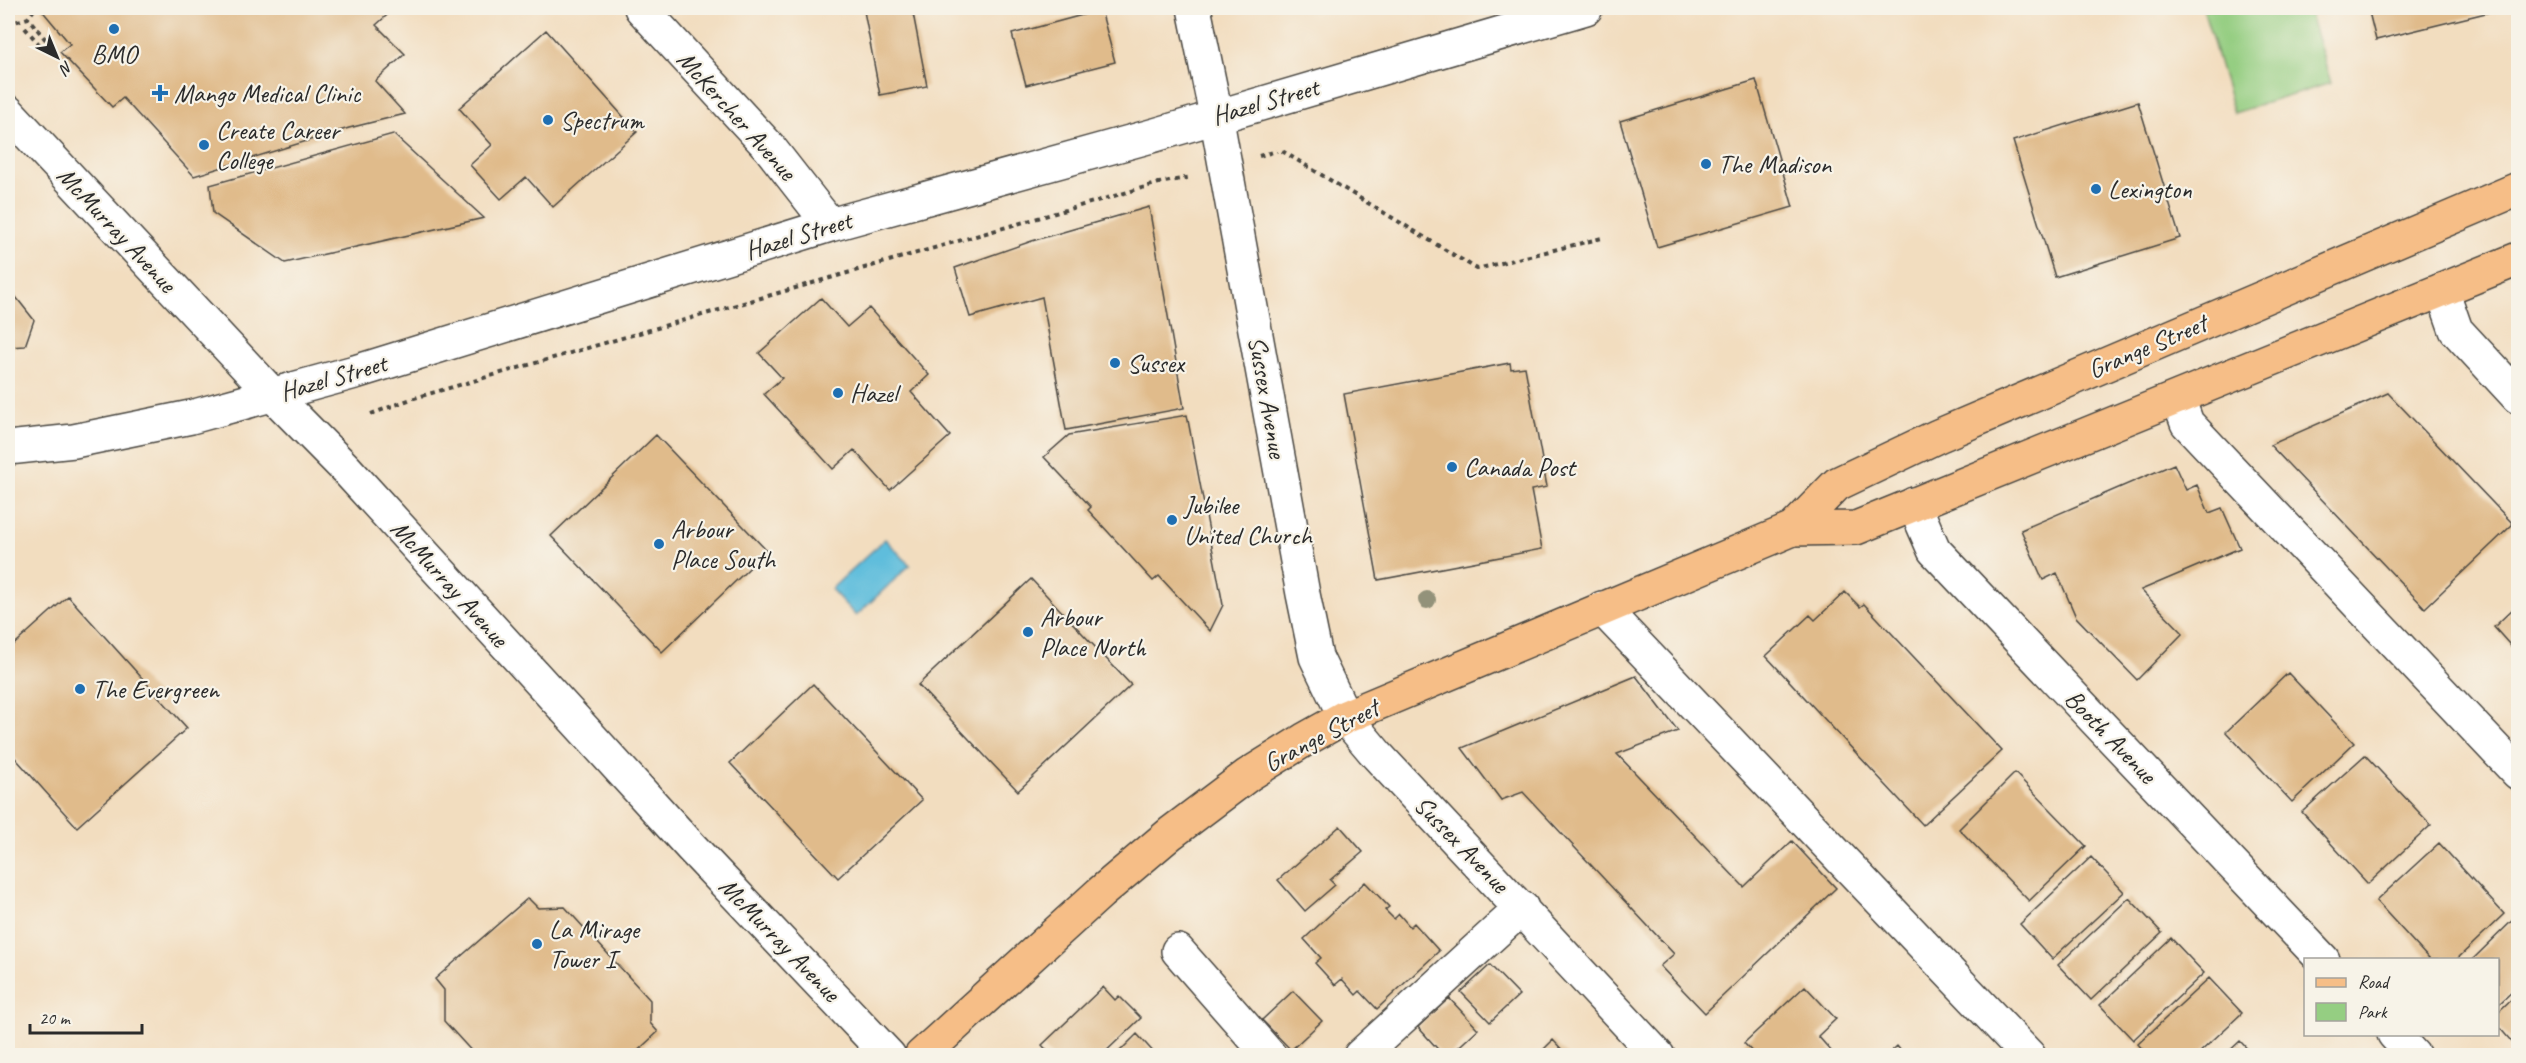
<svg xmlns="http://www.w3.org/2000/svg" width="2526" height="1063" font-family="Caveat,sans-serif">
<style>
.green{fill:#95ce82;stroke:#607c56;stroke-width:1.5}
.water{fill:#5ebddc;stroke:#447484;stroke-width:1.5}
.building{fill:#e0bb8b}
.lines{fill:none;stroke-linecap:round;stroke-linejoin:round}
.minor-casing{stroke:#494641;stroke-width:36}
.major-casing{stroke:#494641;stroke-width:36}
.path{stroke:#494641;stroke-width:4;stroke-dasharray:4.5 4.5;stroke-linecap:butt}
.minor{stroke:#fff;stroke-width:33}
.major{stroke:#f6be87;stroke-width:33}
.tree{fill:#93927a}
.poi-dot{fill:#1f6fb2;stroke:#f7f3e8;stroke-width:2}
.labels{text-anchor:middle;stroke-width:4.5;stroke-linejoin:round;paint-order:stroke}
.poi-label{font-size:26px;fill:#2b2b2b;stroke:#f7f3e8;text-anchor:start}
.street-label{font-size:26px;fill:#2b2b2b;stroke:#f7f3e8}
</style>
<rect width="100%" height="100%" fill="#f7f3e8"/>
<filter id="ink" filterUnits="userSpaceOnUse"><feTurbulence type="fractalNoise" baseFrequency=".0167" numOctaves="2"/><feDisplacementMap in="SourceGraphic" scale="12" xChannelSelector="R" yChannelSelector="G"/><feConvolveMatrix kernelMatrix="1 2 1 2 8 2 1 2 1" color-interpolation-filters="sRGB"/></filter>
<filter id="wash" filterUnits="userSpaceOnUse"><feTurbulence type="fractalNoise" baseFrequency=".008" numOctaves="4" result="noise"/><feDisplacementMap in="SourceGraphic" scale="24" xChannelSelector="R" yChannelSelector="G"/><feGaussianBlur stdDeviation="1.35" result="paint"/><feColorMatrix in="noise" values="0 0 0 0 0 0 0 0 0 0 0 0 0 0 0 0 0 1.4 0 .05"/><feComposite in="paint" operator="in"/></filter>
<g filter="url(#wash)">
<rect width="100%" height="100%" fill="#f2ddbf"/>
<path class="green" d="M2203 8H2308L2331 83 2234 113Z"/>
<path class="water" d="M885 539 910 565 856 616 831 589Z"/>
<g id="blocks">
<path class="building" d="M40 8H395L376 25 405 54 375 81 405 114 349 128 194 176 123 98 112 107 60 52 70 44Z
M884 8H912L927 86 880 95 864 11Z
M2368 8H2506L2376 40Z
M1101 10 1115 62 1026 85 1012 34Z
M546 30 637 132 553 207 526 177 501 199 470 165 492 145 459 108Z
M1756 80 1793 207 1657 247 1620 121Z
M2138 102 2180 238 2055 277 2013 141Z
M393 134 484 218 285 263 213 213 210 185Z
M1149 207 1184 408 1066 430 1042 297 970 317 955 268 1032 241Z
M8 287 34 320 25 346 8 347Z
M821 298 847 327 869 308 929 375 911 392 950 436 890 490 854 450 833 469 764 394 782 378 759 353Z
M1510 363 1511 369 1525 367 1547 487 1531 490 1542 549 1378 580 1344 394Z
M2388 393 2513 524 2425 608 2270 445Z
M1187 415 1223 605 1210 631 1159 576 1153 581 1088 510 1091 507 1044 457 1069 435Z
M656 435 767 551 662 652 551 536Z
M2174 464 2186 490 2197 485 2209 513 2222 508 2240 548 2141 590 2183 633 2137 680 2076 617 2057 573 2043 580 2021 530Z
M1031 579 1131 685 1018 791 918 685Z
M1845 592 1860 607 1864 604 2002 751 1923 825 1766 656 1810 615 1815 620Z
M68 596 187 728 77 827 8 750V650Z
M2518 604V654L2494 627Z
M2288 673 2354 743 2292 802 2226 732Z
M1636 676 1678 731 1617 754 1744 887 1792 841 1836 888 1705 1013 1660 966 1674 954 1523 792 1501 800 1462 748Z
M813 684 922 800 838 878 730 763Z
M2365 755 2431 825 2368 884 2302 812Z
M2015 773 2086 846 2029 901 1959 829Z
M1340 826 1363 852 1330 880 1335 885 1305 911 1278 880Z
M2439 843 2504 914 2456 960H2430L2376 901Z
M2091 857 2124 892 2052 959 2020 924Z
M1365 882 1389 907 1385 910 1394 919 1399 914 1410 927 1414 923 1439 951 1377 1009 1360 991 1356 995 1342 979 1335 985 1315 963 1321 958 1304 939Z
M528 898 538 908 565 907 650 1000V1023L658 1032 632 1056H476L444 1021V990L435 979Z
M2129 898 2162 933 2091 1000 2058 965Z
M2518 915V986L2498 1005V960H2472Z
M2171 938 2204 973 2133 1040 2100 1005Z
M1490 965 1519 995 1490 1022 1461 992Z
M2209 978 2242 1013 2196 1056H2148L2138 1044Z
M1805 986 1836 1019 1818 1036 1832 1052 1828 1056H1756L1744 1043Z
M1103 987 1115 1000 1119 996 1141 1018 1101 1056H1052L1042 1045Z
M1293 991 1322 1021 1291 1050 1262 1020Z
M2518 993V1049L2498 1026V1012Z
M1449 998 1478 1029 1449 1056H1444L1418 1027Z
M1137 1034 1157 1056H1115Z
M1553 1040 1568 1056H1537Z
M2240 1041 2254 1056H2224Z
M1897 1046 1905 1056H1886Z"/>
</g>
</g>
<g filter="url(#ink)">
<use href="#blocks" fill-opacity="0" stroke="#494641" stroke-width="1.5"/>
<g class="lines">
<defs>
<path id="minor" d="M641 8 769 147 830 225
M1194 8 1216 115 1303 594 1316 657 1345 717 1377 755 1658 1056
M8 112 272 394 346 469 692 848 889 1056
M2442 290 2456 330 2518 397
M2178 398 2187 423 2518 773
M8 448 74 441 191 417 355 372 830 225 1155 135 1586 8
M1914 504 1934 550 2323 960
M1602 608 2029 1056
M1178 951 1270 1056
M2394 1034 2414 1056
M1360 1056 1522 908"/>
<path id="major" d="M1793 529 1837 484 1938 436 2518 189
M921 1056 1100 893 1171 833 1248 775 1304 740 1345 717 1793 529 1856 528 2518 259"/>
</defs>
<use href="#minor" class="minor-casing"/>
<use href="#major" class="major-casing"/>
<path class="path" d="M8 24 28 18 35 8
M25 28 45 51 50 45 28 18
M1282 151 1477 269 1602 238
M1259 156 1277 151
M371 414 411 399 1159 183 1192 177"/>
<use href="#minor" class="minor"/>
<use href="#major" class="major"/>
</g>
<circle class="tree" cx="1427" cy="600" r="9"/>
</g>
<g class="poi-dot">
<circle cx="114" cy="29" r="6"/>
<path d="M157 84h6v6h6v6h-6v6h-6v-6h-6v-6h6z"/>
<circle cx="548" cy="120" r="6"/>
<circle cx="204" cy="145" r="6"/>
<circle cx="1706" cy="164" r="6"/>
<circle cx="2096" cy="189" r="6"/>
<circle cx="1115" cy="363" r="6"/>
<circle cx="838" cy="393" r="6"/>
<circle cx="1452" cy="467" r="6"/>
<circle cx="1172" cy="520" r="6"/>
<circle cx="659" cy="544" r="6"/>
<circle cx="1028" cy="632" r="6"/>
<circle cx="80" cy="689" r="6"/>
<circle cx="537" cy="944" r="6"/>
</g>
<g class="labels">
<g class="poi-label">
<text x="114" y="63" text-anchor="middle">BMO</text>
<text x="174" y="102">Mango Medical Clinic</text>
<text x="560" y="129">Spectrum</text>
<text x="216" y="139">Create Career<tspan x="216" dy="30">College</tspan></text>
<text x="1718" y="173">The Madison</text>
<text x="2108" y="198">Lexington</text>
<text x="1127" y="372">Sussex</text>
<text x="850" y="402">Hazel</text>
<text x="1464" y="476">Canada Post</text>
<text x="1184" y="514">Jubilee<tspan x="1184" dy="30">United Church</tspan></text>
<text x="671" y="538">Arbour<tspan x="671" dy="30">Place South</tspan></text>
<text x="1040" y="626">Arbour<tspan x="1040" dy="30">Place North</tspan></text>
<text x="92" y="698">The Evergreen</text>
<text x="549" y="938">La Mirage<tspan x="549" dy="30">Tower I</tspan></text>
</g>
<g class="street-label">
<text transform="translate(1265 101) rotate(-16)" y="9">Hazel Street</text>
<text transform="translate(737 115) rotate(48)" y="9">McKercher Avenue</text>
<text transform="translate(117 229) rotate(47)" y="9">McMurray Avenue</text>
<text transform="translate(798 235) rotate(-17)" y="9">Hazel Street</text>
<text transform="translate(2147 346) rotate(-23)" y="9">Grange Street</text>
<text transform="translate(333 377) rotate(-16)" y="9">Hazel Street</text>
<text transform="translate(1268 397) rotate(80)" y="9">Sussex Avenue</text>
<text transform="translate(450 583) rotate(48)" y="9">McMurray Avenue</text>
<text transform="translate(1321 735) rotate(-28)" y="9">Grange Street</text>
<text transform="translate(2111 736) rotate(46)" y="9">Booth Avenue</text>
<text transform="translate(1462 844) rotate(46)" y="9">Sussex Avenue</text>
<text transform="translate(780 939) rotate(46)" y="9">McMurray Avenue</text>
</g>
</g>
<rect width="2526" height="1063" fill="none" stroke="#f7f3e8" stroke-width="30"/>
<rect x="2304" y="958" width="195" height="78" fill="#f7f3e8" stroke="#a5a39c" stroke-width="1.5"/>
<rect x="2316" y="978" width="30" height="9" fill="#f6be87" stroke="#a5a39c" stroke-width="1.5"/>
<text x="2358" y="988" font-size="18" fill="#2b2b2b">Road</text>
<rect x="2316" y="1003" width="30" height="18" fill="#95ce82" stroke="#a5a39c" stroke-width="1.5"/>
<text x="2358" y="1018" font-size="18" fill="#2b2b2b">Park</text>
<g transform="translate(57 57) rotate(137)" stroke="#f7f3e8" stroke-width="4.5" paint-order="stroke">
<path d="M0-4.5L10 22L0 15L-10 22Z" fill="#2b2b2b"/>
<text y="-9" font-size="16" font-weight="bold" text-anchor="middle" fill="#2b2b2b">N</text>
</g>
<path d="M30 1024v9h112v-9" fill="none" stroke="#2b2b2b" stroke-width="3"/>
<text x="39" y="1024" font-size="18" fill="#2b2b2b" stroke="#f7f3e8" stroke-width="4.5" paint-order="stroke">20 m</text>
</svg>
